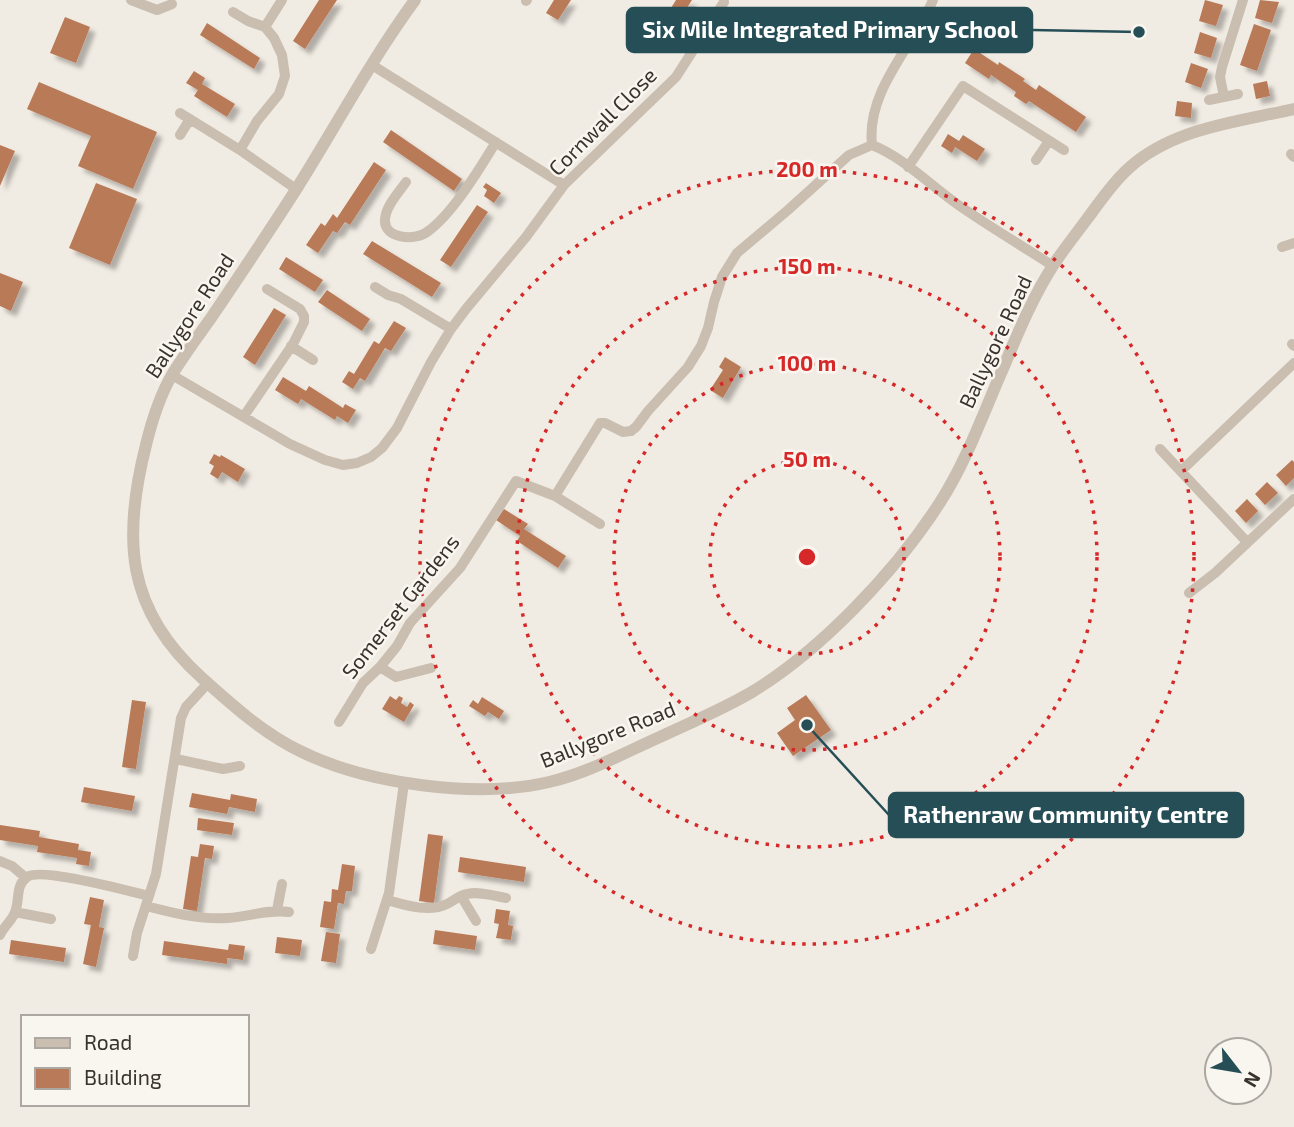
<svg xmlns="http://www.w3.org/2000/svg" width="1294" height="1127" font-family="'Exo 2',sans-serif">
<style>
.building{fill:#b97a59;filter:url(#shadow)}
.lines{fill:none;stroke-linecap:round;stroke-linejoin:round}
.minor{stroke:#c9beb0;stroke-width:10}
.tertiary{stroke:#c9beb0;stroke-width:12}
.ring{fill:none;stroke:#d62828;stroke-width:3.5;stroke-dasharray:3.5 7}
.labels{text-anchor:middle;stroke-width:5;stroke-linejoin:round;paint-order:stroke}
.street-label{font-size:21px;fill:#39322d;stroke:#f9f6ef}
.centre{fill:#d62828;stroke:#f9f6ef;stroke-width:3.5}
.ring-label{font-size:21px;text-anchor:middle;font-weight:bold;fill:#d62828;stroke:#f9f6ef;stroke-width:5;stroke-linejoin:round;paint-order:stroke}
.leader{fill:none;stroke:#264e56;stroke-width:2.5}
.callout-dot{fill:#264e56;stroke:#f9f6ef;stroke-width:2.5}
.callout{fill:#264e56;stroke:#264e56;stroke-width:2.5}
.callout-label{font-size:23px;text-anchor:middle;font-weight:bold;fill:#fff}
</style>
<defs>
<filter id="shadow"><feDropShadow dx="5.5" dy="5.5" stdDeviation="2" flood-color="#0004"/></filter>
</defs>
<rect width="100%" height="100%" fill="#f1ece3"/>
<path class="building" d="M319 0H337L305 49 293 41Z
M554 0H571L558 20 546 13Z
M676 0H692L672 31 667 28 660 38 648 30 654 20 661 24Z
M1205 0 1223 5 1216 26 1199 21Z
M1260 0 1279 2 1272 23 1255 18Z
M65 17 90 27 76 63 50 53Z
M207 23 260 58 254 69 200 35Z
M1254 24 1271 30 1257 71 1240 65Z
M1200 32 1217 38 1211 58 1194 53Z
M974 49 998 65 999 62 1025 79 1023 81 1036 90 1039 85 1086 117 1076 132 1029 101 1026 104 1014 96 1016 92 991 75 989 79 965 63Z
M1191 63 1208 69 1201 88 1185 82Z
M194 71 205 78 202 84 235 104 227 117 194 96 198 90 186 83Z
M1267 81 1270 96 1256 99 1253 84Z
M39 82 157 132 133 189 78 166 91 136 27 109Z
M1177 101 1192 103 1191 118 1175 116Z
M391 130 462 179 454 191 383 142Z
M948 134 959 141 963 135 985 149 977 161 955 147 952 153 941 146Z
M0 145 15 151 0 186Z
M374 162 386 170 350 225 345 222 337 233 333 231 318 253 306 245 321 223 325 226 333 214 337 218Z
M96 183 137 199 110 265 69 248Z
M486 183 501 193 494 203 484 196 487 190 483 187Z
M477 205 488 212 451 267 440 260Z
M372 241 441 283 432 297 363 254Z
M286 257 323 280 315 292 279 269Z
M0 273 23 282 11 311 0 306Z
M327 290 370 319 362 331 318 302Z
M274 308 286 315 255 365 243 357Z
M394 321 406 328 391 351 385 348 365 381 360 378 353 389 342 382 349 371 354 374 374 341 379 344Z
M725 357 741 367 723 398 710 390 723 370 719 367Z
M283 377 306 391 309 386 343 408 345 404 356 410 348 423 337 416 335 420 301 399 298 404 275 390Z
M214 454 220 457 221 455 245 469 238 482 222 472 218 479 210 474 214 466 209 463Z
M1292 460 1294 462V478L1286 486 1276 475Z
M1267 482 1278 493 1265 505 1255 494Z
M1247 499 1258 511 1246 523 1235 511Z
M504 509 528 524 524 529 566 556 558 568 517 541 520 536 496 520Z
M806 695 831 730 793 756 777 733 795 720 787 708Z
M390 696 396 700 399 696 403 698 401 703 407 707 410 702 414 705 404 722 382 709Z
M482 697 504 711 499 719 488 712 485 716 469 706 473 700 478 704Z
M132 700 146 702 136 769 122 767Z
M84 787 135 796 132 811 81 802Z
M192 793 230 800 231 794 257 799 255 812 229 807 227 814 189 807Z
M198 818 234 823 232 835 197 830Z
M0 825 40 831 39 837 79 844 78 850 91 852 89 866 76 864 77 858 37 852 38 846 0 840Z
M428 834 443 836 434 903 419 901Z
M200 844 214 846 212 859 205 858 197 911 183 909 191 856 198 857Z
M460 857 526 867 524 882 458 872Z
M342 864 355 866 352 891H346L344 904 338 903 334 929 320 927 324 901 331 902 332 889 338 890Z
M90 897 104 900 99 927 104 928 96 967 83 964 91 925 84 924Z
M496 909 510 911 508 925 513 926 511 940 496 938 499 924 494 923Z
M435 930 477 936 475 950 433 944Z
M326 932 340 934 336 963 321 961Z
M277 937 302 940 300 956 275 953Z
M11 940 66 948 64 962 9 954Z
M164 941 228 950 229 944 245 946 243 960 227 958V964L162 955Z"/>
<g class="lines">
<path class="minor" d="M131 0 157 10 172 4
M933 0C913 47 866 90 872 145 903 157 930 185 957 204 988 226 1021 245 1053 266
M526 1 527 0
M233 12 248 21 265 27 274 38 282 55 285 76 279 94 257 121 240 150
M265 27 282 0
M372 65 564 185
M1224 97 1220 77 1222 67 1243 0
M1209 100 1238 94
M180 113 240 150 296 189
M180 135 190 119
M1291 154 1294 157
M1036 160 1049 141
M908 167 963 86 1064 150
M406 182C399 192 386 206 385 219 383 239 415 241 427 232 452 215 480 168 496 142
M1282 247 1294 243
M375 287 388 295 401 299 451 329
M1292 344 1294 346
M291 346 313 360
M172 375 290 444 325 460 343 465 357 463 371 457 382 448 397 428 431 362 451 329 466 309 526 237 564 185 676 77 724 2
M244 416 293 344 304 322V316L300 309 267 289
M1160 449 1247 542
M1181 471 1294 363
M555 496 600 524
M1189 593 1215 573 1294 499
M380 667 396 677 431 668
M339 722 363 683 380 667 397 646 410 623 460 568 516 481 555 496 600 423H605L623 432 631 431 636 427 648 411 688 367 701 346 708 328 714 302 722 277 737 253 788 210 849 155 872 145
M176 759 223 769 240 766
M0 861 12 866 26 878
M461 896 476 921
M387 900C405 905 428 913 447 904 454 901 459 895 467 894 479 891 494 896 506 898
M146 906C173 913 200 920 228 918 249 917 267 909 289 912
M277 910 282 884
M15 912 51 919
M0 935C4 926 12 921 15 912 20 901 15 885 27 877 41 867 128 891 149 896
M371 949 389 893 404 783
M133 956 137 933 156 874 181 718 186 707 208 683"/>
<path class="tertiary" d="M415 0C371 60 336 126 297 188 269 232 240 275 211 318 198 336 185 354 173 373 160 395 152 420 146 445 122 539 126 610 202 678 232 705 263 733 300 751 366 784 477 799 549 782 588 773 626 752 662 736 692 722 723 709 752 692 821 650 895 572 939 504 967 461 984 411 1005 364 1019 330 1034 295 1054 264 1064 249 1076 234 1087 219 1100 202 1112 183 1129 168 1173 128 1237 122 1294 109"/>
</g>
<g class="ring">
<circle cx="807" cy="557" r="97"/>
<circle cx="807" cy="557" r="193"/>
<circle cx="807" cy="557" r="290"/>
<circle cx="807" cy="557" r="387"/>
</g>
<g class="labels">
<g class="street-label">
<text transform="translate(603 122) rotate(-45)" y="7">Cornwall Close</text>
<text transform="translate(190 316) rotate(-57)" y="7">Ballygore Road</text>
<text transform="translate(996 342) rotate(-65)" y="7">Ballygore Road</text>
<text transform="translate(401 607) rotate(-52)" y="7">Somerset Gardens</text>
<text transform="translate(608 735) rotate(-22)" y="7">Ballygore Road</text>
</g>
</g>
<circle cx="807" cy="557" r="10" class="centre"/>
<g class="ring-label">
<text x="807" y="177">200 m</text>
<text x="807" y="274">150 m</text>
<text x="807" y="371">100 m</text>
<text x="807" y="467">50 m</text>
</g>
<path class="leader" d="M1139 32L1032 30M807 725L889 815"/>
<g class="callout-dot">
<circle cx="1139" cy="32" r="7"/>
<circle cx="807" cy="725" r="7"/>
</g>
<g class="callout">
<rect x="627" y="8" width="405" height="44" rx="7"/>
<rect x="889" y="793" width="354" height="44" rx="7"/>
</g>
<g class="callout-label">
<text x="830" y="38">Six Mile Integrated Primary School</text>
<text x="1066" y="823">Rathenraw Community Centre</text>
</g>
<rect x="21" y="1015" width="228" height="91" fill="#f9f6ef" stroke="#aca8a1" stroke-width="2"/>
<rect x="35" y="1038" width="35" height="10" fill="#c9beb0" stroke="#aca8a1" stroke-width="2"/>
<text x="84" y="1050" font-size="21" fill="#39322d">Road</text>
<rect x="35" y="1068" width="35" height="21" fill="#b97a59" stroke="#aca8a1" stroke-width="2"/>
<text x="84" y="1085" font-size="21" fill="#39322d">Building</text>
<g transform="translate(1238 1071) rotate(121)"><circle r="33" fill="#f9f6ef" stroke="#aca8a1" stroke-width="2"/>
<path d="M0-5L12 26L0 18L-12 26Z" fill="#264e56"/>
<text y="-10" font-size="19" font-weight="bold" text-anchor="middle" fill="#39322d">N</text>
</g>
</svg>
